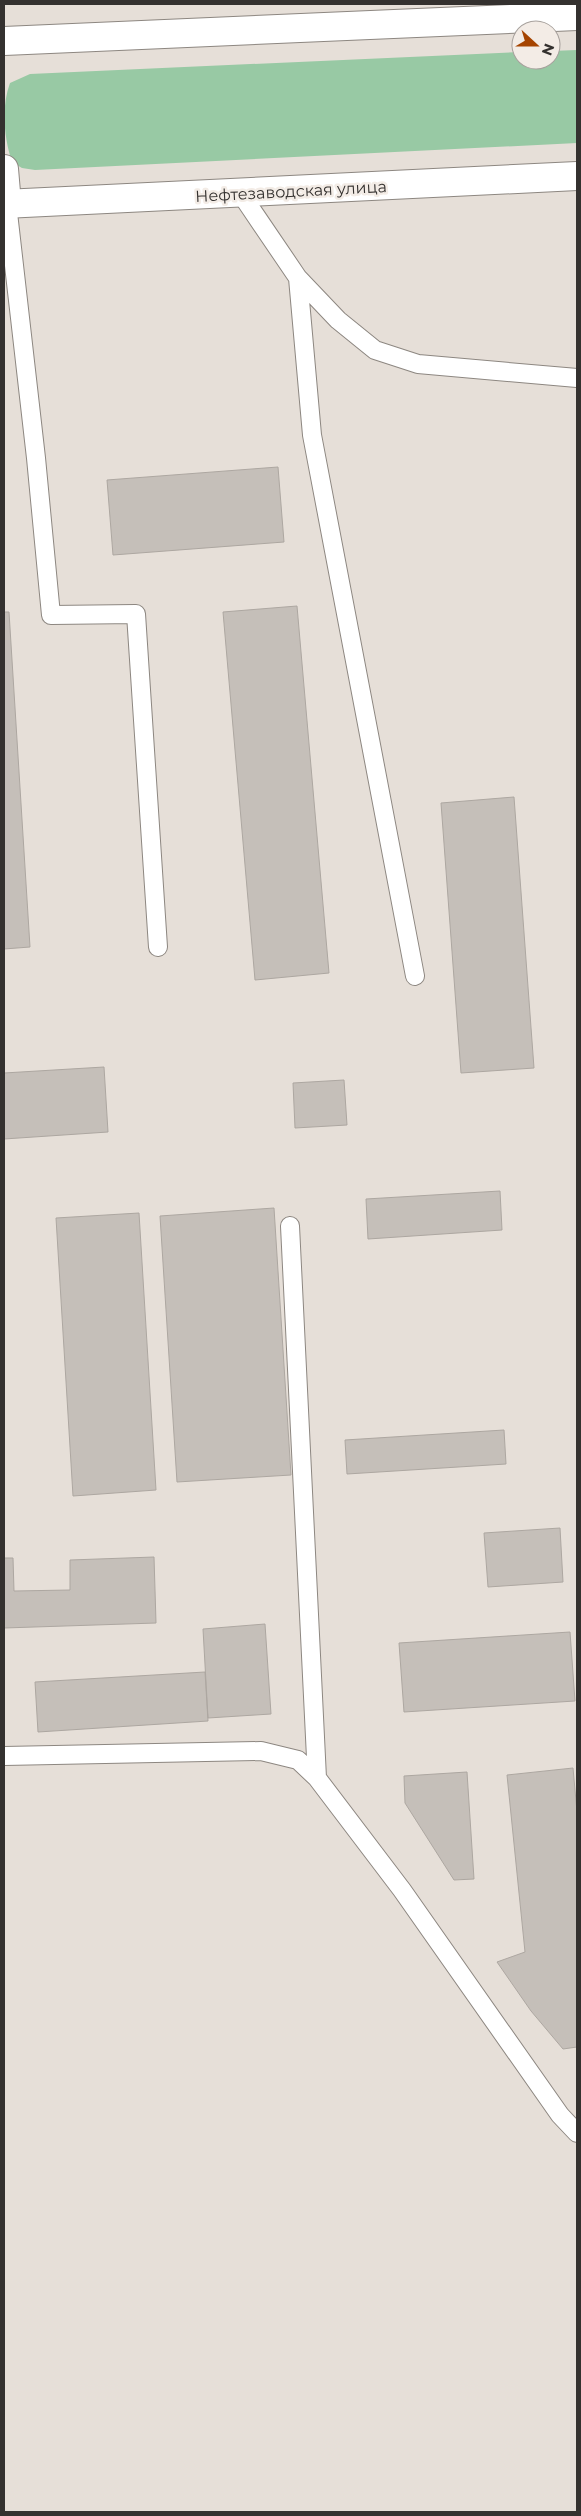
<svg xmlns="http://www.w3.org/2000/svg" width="581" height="2516" font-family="Montserrat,sans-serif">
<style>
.green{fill:#98c9a4}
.building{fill:#c5bfb9;stroke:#ada7a1}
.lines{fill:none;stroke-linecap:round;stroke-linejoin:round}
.lane-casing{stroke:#8d8781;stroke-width:20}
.street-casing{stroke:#8d8781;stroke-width:30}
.secondary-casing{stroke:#8d8781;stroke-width:30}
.lane{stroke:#fff;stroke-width:18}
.street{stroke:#fff;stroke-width:28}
.secondary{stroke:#fff;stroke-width:28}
.labels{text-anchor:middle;stroke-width:5;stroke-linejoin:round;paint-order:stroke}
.street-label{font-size:16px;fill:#34312f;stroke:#f3ece6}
</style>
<rect width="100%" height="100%" fill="#e6dfd8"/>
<path class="green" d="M577 50V143L35 170 22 168 12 162C4 138 1 107 10 83L30 74 521 52V60H551V51Z"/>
<path class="building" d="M278 467 284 542 113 555 107 480Z
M297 606 329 973 255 980 223 612Z
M4 612H9L30 947 4 949Z
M514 797 534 1068 461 1073 441 803Z
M104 1067 108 1132 4 1139V1073Z
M344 1080 347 1125 295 1128 293 1083Z
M500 1191 502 1230 368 1239 366 1199Z
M274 1208 291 1475 177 1482 160 1216Z
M139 1213 156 1490 73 1496 56 1218Z
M504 1430 506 1464 347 1474 345 1440Z
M560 1528 563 1582 488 1587 484 1533Z
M154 1557 156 1623 4 1628V1558H13L14 1591 70 1590V1560Z
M265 1624 271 1714 208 1718 203 1629Z
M570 1632 575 1701 404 1712 399 1643Z
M205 1672 208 1721 38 1732 35 1682Z
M573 1768 577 1812V2047L563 2049 531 2011 497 1962 525 1952 507 1775Z
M467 1772 474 1879 454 1880 405 1803 404 1776Z"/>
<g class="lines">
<defs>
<path id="lane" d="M241 194 298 278 338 320 375 350 418 364 577 378
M7 204 36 458 51 615 136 614 158 947
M298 278 312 435 415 976
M290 1226 317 1778
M4 1756 261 1751 298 1760 317 1778 402 1890 560 2115 577 2133"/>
<path id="street" d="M4 169 7 204"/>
<path id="secondary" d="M4 41 577 16
M4 204 577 176"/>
</defs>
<use href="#lane" class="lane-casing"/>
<use href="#street" class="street-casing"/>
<use href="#secondary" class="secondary-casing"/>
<use href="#lane" class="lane"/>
<use href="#street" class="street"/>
<use href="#secondary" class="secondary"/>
</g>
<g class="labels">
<g class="street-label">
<text transform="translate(291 191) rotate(-3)" y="6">Нефтезаводская улица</text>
</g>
</g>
<rect width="581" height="2516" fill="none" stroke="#34312f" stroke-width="10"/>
<g transform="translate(536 45) rotate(111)"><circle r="24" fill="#f3ece6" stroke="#a7a19d"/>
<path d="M0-4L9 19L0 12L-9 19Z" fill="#a54401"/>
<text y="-8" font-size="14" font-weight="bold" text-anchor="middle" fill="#34312f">N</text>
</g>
</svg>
